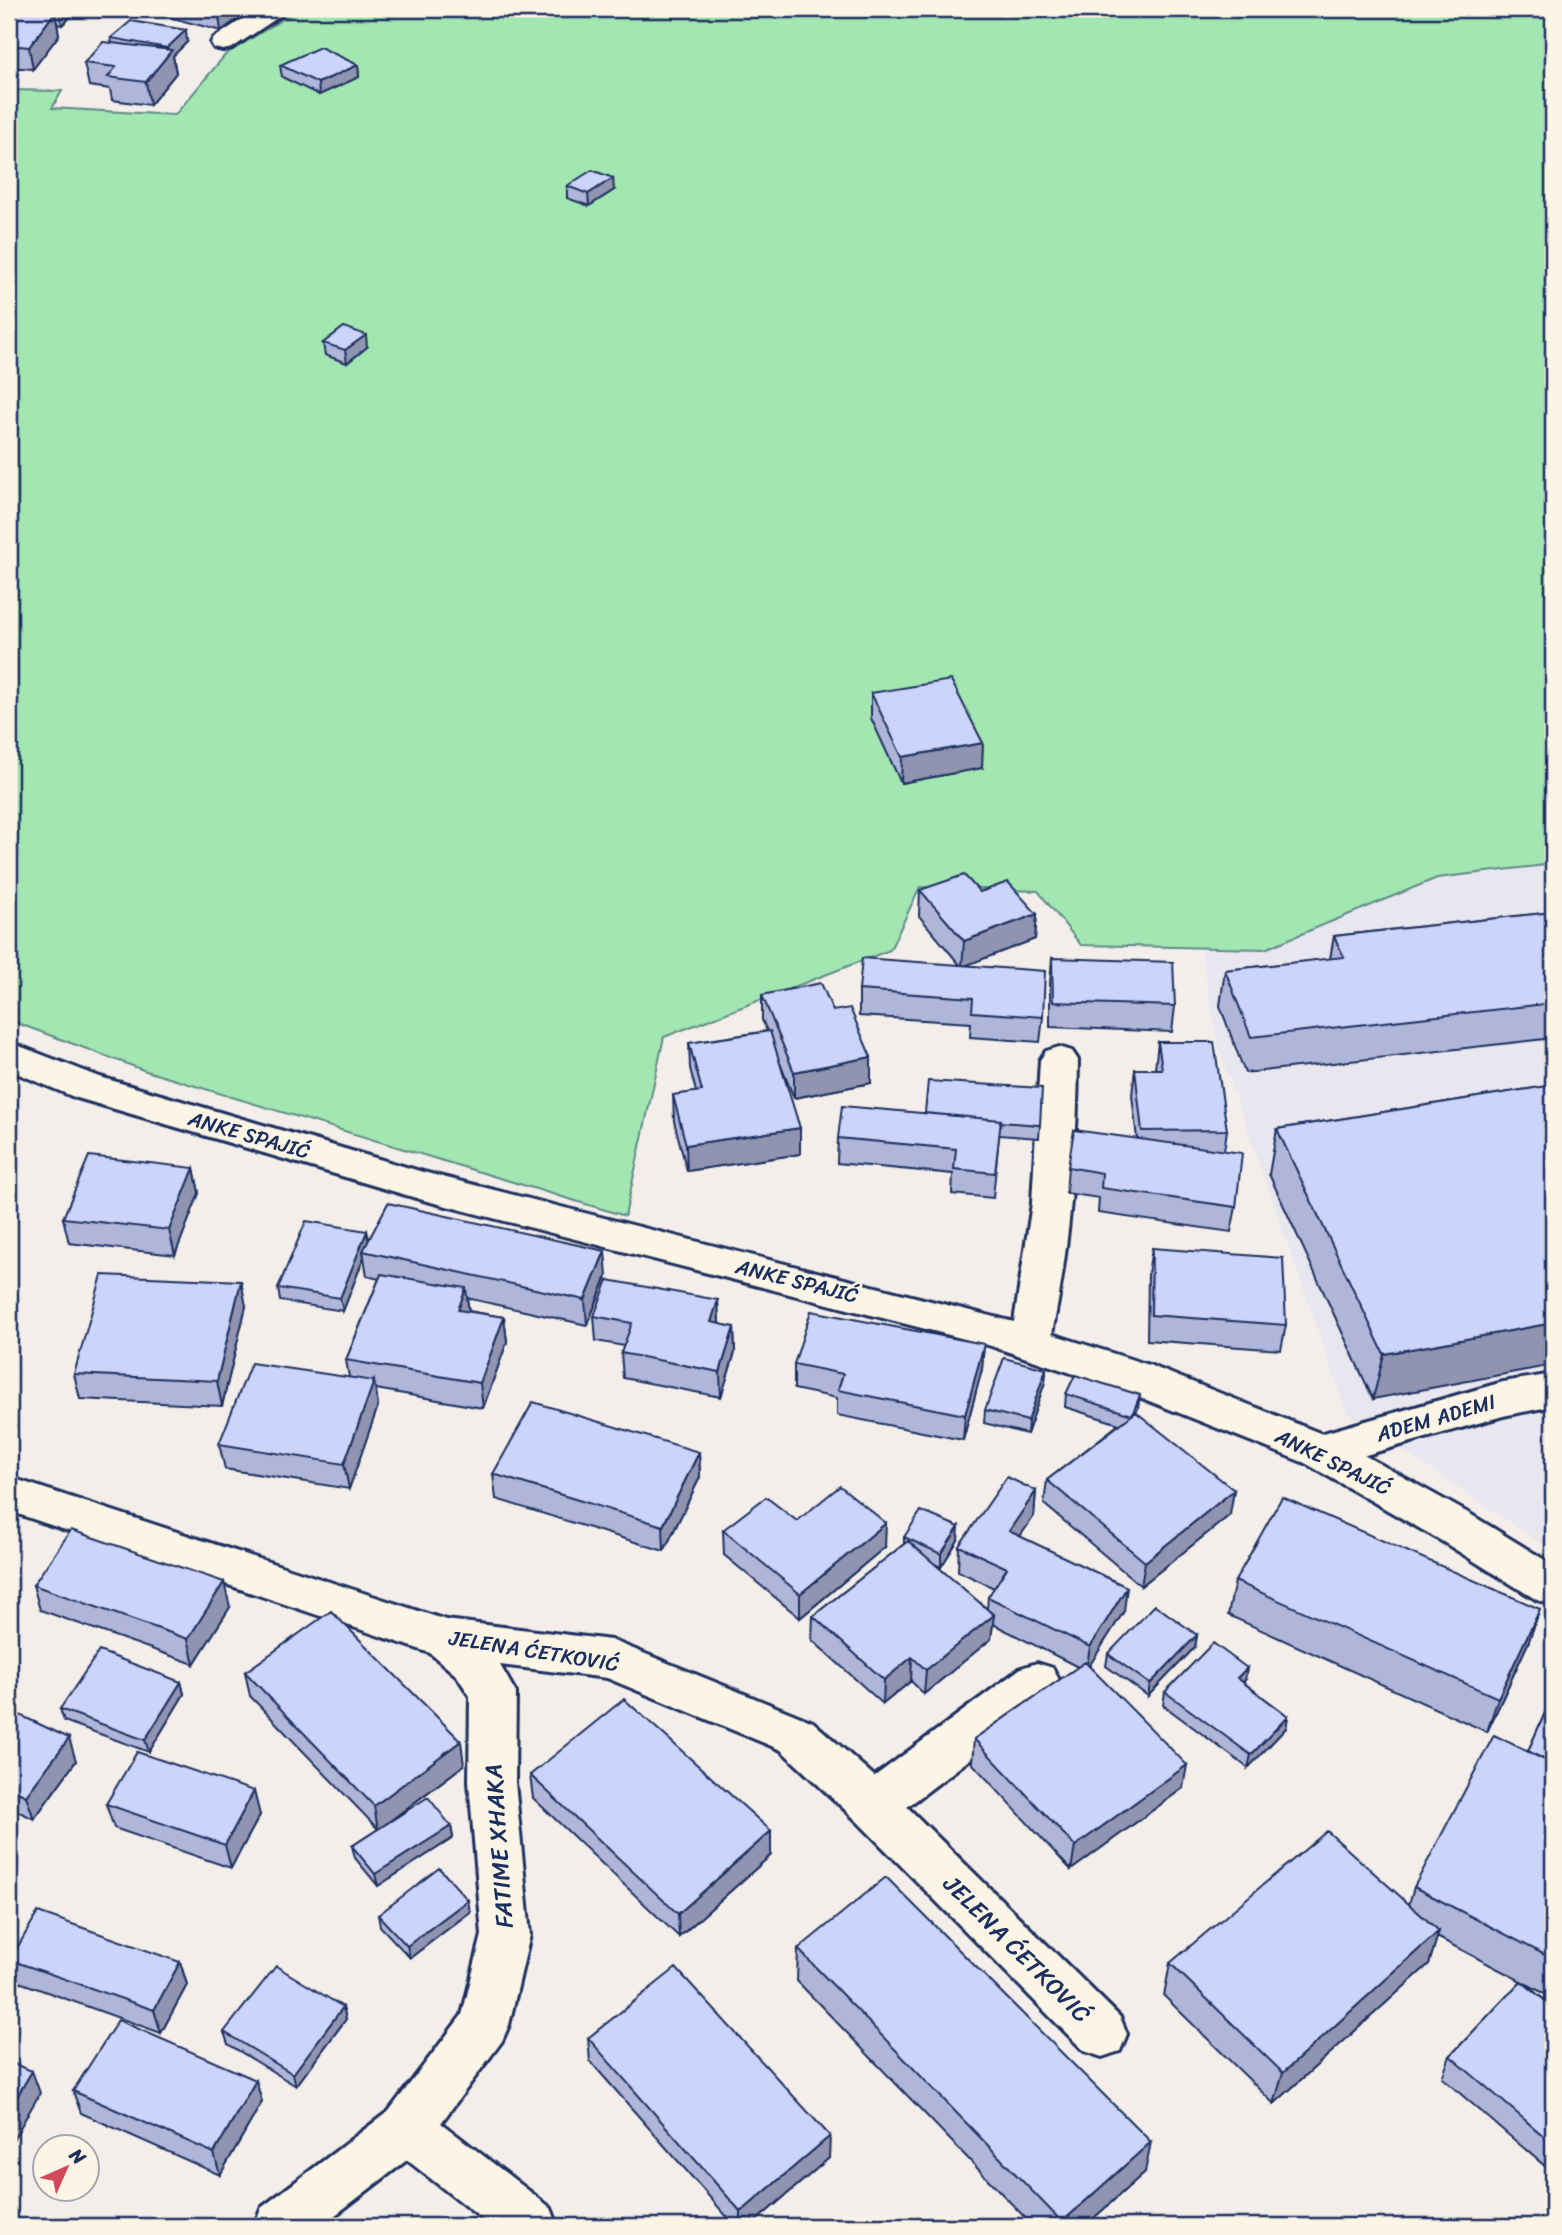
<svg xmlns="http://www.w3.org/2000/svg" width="1562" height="2235" font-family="Sriracha,sans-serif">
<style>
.built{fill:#e8e6ef}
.green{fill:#a2e6b1;stroke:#5e8a88;stroke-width:2}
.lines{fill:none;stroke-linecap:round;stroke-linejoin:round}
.lane-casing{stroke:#1b2f5e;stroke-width:6}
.street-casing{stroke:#1b2f5e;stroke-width:6}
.lane{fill:#fcf5e5;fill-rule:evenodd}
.street{fill:#fcf5e5;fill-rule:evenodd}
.wall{fill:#b0b6d9;stroke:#1b2f5e;stroke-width:2}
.shaded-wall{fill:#9094b0;stroke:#1b2f5e;stroke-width:2}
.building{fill:#cdd4fc;stroke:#1b2f5e;stroke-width:2}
.labels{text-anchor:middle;stroke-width:5;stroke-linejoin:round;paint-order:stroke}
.street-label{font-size:21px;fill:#1b2f5e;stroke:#fcf5e5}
.near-street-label{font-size:24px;fill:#1b2f5e;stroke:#fcf5e5}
</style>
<rect width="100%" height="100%" fill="#f3eeea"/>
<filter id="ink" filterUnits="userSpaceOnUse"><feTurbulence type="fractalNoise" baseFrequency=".0143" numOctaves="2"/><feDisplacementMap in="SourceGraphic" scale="14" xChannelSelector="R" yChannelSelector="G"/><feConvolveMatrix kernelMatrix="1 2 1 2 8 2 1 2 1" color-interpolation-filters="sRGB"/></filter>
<g filter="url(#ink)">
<path class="built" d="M1553 864V1551L1347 1413 1218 1046 1201 949H1265L1437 878Z"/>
<path class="green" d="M299 9H1553V864L1437 878 1265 949 1081 945 1038 891 920 887 890 950 664 1037 625 1216 146 1071 9 1020V90L62 91 52 108 175 115 226 54Z"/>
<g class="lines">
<defs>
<path id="lane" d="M1553 1374V1406L1503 1416 1320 1468 1305 1463 1299 1451 1305 1439 1320 1434 1503 1382Z
M1037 1663 1053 1668 1060 1682 1053 1696 890 1820 873 1826 856 1820 849 1805 856 1790 1021 1668Z"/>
<path id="street" d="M258 9H286L283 14 232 48 223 50 214 48 211 43 214 38Z
M9 1042 100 1077 423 1172 1014 1322 1032 1203 1040 1060 1046 1051 1059 1047 1072 1051 1078 1060C1077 1152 1070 1244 1052 1334L1149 1365 1335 1439 1470 1514 1553 1565V1605L1537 1600 1440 1540 1305 1463 1119 1389 988 1345 423 1200 74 1097 9 1070Z
M9 1477 446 1620 611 1640 813 1722 890 1790 1120 2017 1127 2034 1120 2051 1102 2057 1084 2051 856 1820 781 1750 607 1678 500 1665 516 1693 515 1782 530 1935 509 2025 502 2041 441 2123 551 2208 558 2226H491L407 2160 321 2226H254L261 2208 389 2111 462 2015 482 1935 469 1782 470 1696 457 1676 430 1653 9 1511Z"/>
</defs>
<use href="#lane" class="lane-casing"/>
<use href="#street" class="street-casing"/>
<use href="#lane" class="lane"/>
<use href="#street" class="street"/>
</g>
<path class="wall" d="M9 9 30 10 79 9 62 25 57 24 59 35 33 69 9 67Z
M166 9H251L221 31 168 17Z
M111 38 187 42 173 56 176 73 150 105 112 100 110 89 89 86 84 63 112 43Z
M280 65H358L359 77 319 95 282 77Z
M567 186 614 190 589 206 567 198Z
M323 343 367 347 347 363 325 355Z
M871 693 982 768 901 783 871 718Z
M920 890 980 892 1037 914 1035 939 966 965 1043 1017 1040 1042 970 1037 971 1023 859 1016V990L960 965 919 916Z
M1553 912V1038L1245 1073 1220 1006 1225 970 1330 959 1334 936Z
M1052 958 1175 1006 1172 1032 1050 1027V983Z
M762 995 833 1011 871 1083 794 1098 779 1061 800 1154 687 1171 674 1121 673 1095 696 1092 690 1068 689 1043 767 1031 762 1020Z
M1158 1042 1227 1130 1224 1151 1236 1207 1231 1232 1098 1213 1099 1198 1066 1193 1068 1167 1137 1139 1132 1095 1135 1069H1155Z
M1553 1085 1373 1399 1269 1174 1277 1129Z
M925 1113 1040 1125 1039 1138 999 1135 993 1198 952 1194 953 1174 837 1163 838 1138Z
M194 1168 199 1193 175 1255 69 1243 63 1218Z
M367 1231 369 1240 607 1276 587 1325 467 1298 469 1311 504 1317 507 1342 483 1408 376 1389 378 1406 349 1489 225 1469 219 1444 349 1377 346 1360 379 1279 367 1276 364 1257 343 1311 280 1301 278 1288Z
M1152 1248 1286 1325 1281 1350 1147 1340 1148 1274Z
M718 1300 719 1324 734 1327 735 1352 721 1397 623 1378 621 1353 624 1346 596 1341 594 1316Z
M246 1306 222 1406 80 1399 74 1374Z
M984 1344 982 1369 963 1440 837 1415V1398L794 1389V1364Z
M1046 1369 1045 1382 1027 1434 984 1423 985 1410Z
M1066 1394 1138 1408 1136 1412 1230 1515 1141 1586 1044 1504 1047 1480 1119 1424 1065 1407Z
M699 1452 700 1477 664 1551 496 1499 493 1474Z
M1036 1491 1034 1516 1020 1536 1124 1611 1089 1666 1183 1788 1071 1870 972 1763 974 1739 1078 1667 993 1624 991 1639 924 1694 911 1681 883 1704 812 1640 813 1616 904 1544V1537L958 1540 941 1567 934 1564 987 1609 988 1597 994 1588 958 1571 959 1546Z
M797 1521 885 1547 800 1618 724 1555 723 1530Z
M1235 1581 1540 1609 1528 1643 1487 1732 1228 1615Z
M33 1585 230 1607 194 1664 40 1610Z
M1197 1635 1195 1647 1148 1696 1106 1666 1108 1654Z
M245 1672 464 1765 388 1823 451 1826 453 1838 378 1886 355 1858 352 1846 378 1829 250 1696Z
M1245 1680 1243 1682 1288 1716 1286 1728 1248 1768 1163 1705 1165 1692Z
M181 1682 184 1694 149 1752 64 1721 60 1709Z
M1553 1695V1998L1523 1982 1553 2007V2173L1442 2078 1450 2056 1521 1981 1437 1937 1429 1964 1274 2104 1164 1996 1170 1963 1409 1904 1414 1887 1528 1751Z
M9 1710 76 1761 34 1819 9 1807Z
M530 1775 771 1831V1855L679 1937 533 1798Z
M106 1804 260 1815 231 1868 114 1828Z
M470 1912 410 1958 380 1926 378 1915Z
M798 1949 1145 2172 1085 2226H1033L797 1981Z
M10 1960 180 1962 187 1985 161 2033 19 1982Z
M343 2007 346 2019 296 2086 228 2044 224 2032Z
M588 2038 829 2158 750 2226H735L590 2061Z
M73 2091 262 2102 220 2175 81 2113Z"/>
<path class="shaded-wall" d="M65 9H79L62 25 60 14Z
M218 9H251L221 31Z
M55 12 59 35 33 69 29 47Z
M186 30 187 42 173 56 176 73 150 105 146 82 168 55 167 48Z
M358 65 359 77 319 95 318 83Z
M613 178 614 190 589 206 588 194Z
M366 335 367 347 347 363 345 350Z
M983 743 982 768 901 783 902 757Z
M1037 914 1035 939 962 967 964 941Z
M871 1057V1083L794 1098V1072Z
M800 1128V1154L687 1171 686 1145Z
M194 1168 199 1193 175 1255 169 1230Z
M367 1231 369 1244 363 1251 364 1257 343 1311 340 1298Z
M605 1251 607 1276 587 1325 585 1300Z
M241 1281 246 1306 222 1406 217 1381Z
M466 1288 469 1313 458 1310Z
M718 1300 719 1325 711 1322Z
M504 1317 507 1342 483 1408 480 1383Z
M1553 1323V1365L1373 1399 1384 1354Z
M734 1327 735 1352 721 1397 720 1372Z
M984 1344 982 1369 963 1440 965 1415Z
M1046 1369 1045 1382 1027 1434 1028 1421Z
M374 1381 378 1406 349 1489 344 1464Z
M1140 1395 1138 1408 1130 1428 1132 1415Z
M699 1452 700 1477 664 1551 663 1526Z
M1234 1490 1230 1515 1141 1586 1145 1562Z
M1036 1491 1034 1516 1007 1555 1009 1531Z
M886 1523 885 1547 800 1618V1594Z
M959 1527 958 1540 941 1567V1554Z
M224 1582 230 1607 194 1664 188 1639Z
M1127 1587 1124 1611 1086 1671 1090 1647Z
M1540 1609 1528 1643 1487 1732 1498 1698Z
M994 1615 991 1639 924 1694 926 1670Z
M1197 1635 1195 1647 1148 1696 1150 1684Z
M912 1657 911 1681 883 1704 884 1680Z
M1247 1668 1245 1680 1234 1690 1237 1678Z
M181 1682 184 1694 149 1752 145 1740Z
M1288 1716 1286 1728 1248 1768 1251 1755Z
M69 1738 76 1761 34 1819 26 1796Z
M461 1741 464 1765 378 1830 374 1806Z
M1187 1765 1183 1788 1071 1870 1075 1846Z
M254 1791 260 1815 231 1868 225 1845Z
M451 1826 453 1838 378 1886 375 1874Z
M771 1831V1855L679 1937 678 1914Z
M9 1879 12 1888 9 1894Z
M468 1900 470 1912 410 1958 407 1946Z
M1439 1931 1429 1964 1274 2104 1283 2073Z
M180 1962 187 1985 161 2033 154 2010Z
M343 2007 346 2019 296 2086 293 2074Z
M32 2071 40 2093 9 2147V2110Z
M256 2080 262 2102 220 2175 214 2153Z
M830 2136 829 2158 750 2226H741V2212Z
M1151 2142 1145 2172 1085 2226H1061L1062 2222Z"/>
<path class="building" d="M9 9H15L55 12 29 47 9 45Z
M30 9H65L60 14Z
M131 21 186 30 167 48 111 38Z
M103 42 172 50 146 82 108 77 116 67 84 63Z
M320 47 358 65 318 83 280 65Z
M592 170 613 178 588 194 567 186Z
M344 327 366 335 345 350 323 343Z
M951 680 983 743 902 757 871 693Z
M964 875 980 892 1008 882 1037 914 964 941 920 890Z
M1553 912V1003L1251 1037 1225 970 1344 957 1334 936Z
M862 958 1045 971 1043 1017 972 1012 973 998 859 990Z
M1052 958 1173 962 1175 1006 1053 1002Z
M821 983 833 1011 850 1008 871 1057 794 1072 762 995Z
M770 1031 800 1128 686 1145 673 1095 702 1091 689 1043Z
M1158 1042H1214L1227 1130 1142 1131 1135 1069H1162Z
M928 1081 1042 1088 1040 1125 1000 1122 1001 1120 925 1113Z
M1553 1085V1323L1384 1354 1277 1129Z
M842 1106 1001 1120 995 1173 954 1169 956 1149 838 1138Z
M1074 1130 1242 1153 1236 1207 1101 1188 1102 1173 1068 1167Z
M89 1156 194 1168 169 1230 63 1218Z
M388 1203 605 1251 585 1300 363 1251Z
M306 1221 367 1231 340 1298 278 1288Z
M1152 1248 1283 1258 1286 1325 1151 1315Z
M381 1274 466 1288 458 1310 504 1317 480 1383 346 1360Z
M102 1275 241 1281 217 1381 74 1374Z
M608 1280 718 1300 711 1322 734 1327 720 1372 621 1353 632 1323 594 1316Z
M811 1311 984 1344 965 1415 838 1390 843 1374 794 1364Z
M1004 1358 1046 1369 1028 1421 985 1410Z
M251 1363 374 1381 344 1464 219 1444Z
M1075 1375 1140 1395 1132 1415 1066 1394Z
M533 1402 699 1452 663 1526 493 1474Z
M1136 1412 1234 1490 1145 1562 1047 1480Z
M1007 1477 1036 1491 1009 1531 1127 1587 1090 1647 988 1597 1007 1568 959 1546Z
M840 1486 886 1523 800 1594 723 1530 766 1497 797 1521Z
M1282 1497 1540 1609 1498 1698 1235 1581Z
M921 1511 959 1527 941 1554 904 1537Z
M71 1530 224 1582 188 1639 33 1585Z
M908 1541 994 1615 926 1670 912 1657 884 1680 813 1616Z
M1155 1605 1197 1635 1150 1684 1108 1654Z
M331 1611 461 1741 374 1806 245 1672Z
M1213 1643 1247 1668 1237 1678 1288 1716 1251 1755 1165 1692Z
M99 1651 181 1682 145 1740 60 1709Z
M1085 1662 1187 1765 1075 1846 974 1739Z
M1553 1695V1764L1528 1751Z
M624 1699 771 1831 678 1914 530 1775Z
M9 1710 69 1738 26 1796 9 1788Z
M1494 1735 1553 1764V1959L1414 1887Z
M137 1752 254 1791 225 1845 106 1804Z
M428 1797 451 1826 375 1874 352 1846Z
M1327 1831 1439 1931 1283 2073 1170 1963Z
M439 1868 468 1900 407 1946 378 1915Z
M886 1877 1151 2142 1062 2222 798 1949Z
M38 1912 180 1962 154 2010 10 1960Z
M276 1966 343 2007 293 2074 224 2032Z
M676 1968 830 2136 741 2212 588 2038Z
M1521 1981 1553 2007V2144L1450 2056Z
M118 2020 256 2080 214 2153 73 2091Z
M9 2062 32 2071 9 2110Z"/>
</g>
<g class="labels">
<g class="street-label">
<text transform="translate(249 1135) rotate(16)" y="7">ANKE SPAJIĆ</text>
<text transform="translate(797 1281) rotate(14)" y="7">ANKE SPAJIĆ</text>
<text transform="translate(1436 1418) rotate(-16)" y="7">ADEM ADEMI</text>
<text transform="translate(1333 1462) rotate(26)" y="7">ANKE SPAJIĆ</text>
<text transform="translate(534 1651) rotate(9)" y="7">JELENA ĆETKOVIĆ</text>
</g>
<g class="near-street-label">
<text transform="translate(499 1846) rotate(-94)" y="8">FATIME XHAKA</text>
<text transform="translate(1017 1949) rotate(45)" y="8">JELENA ĆETKOVIĆ</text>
</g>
</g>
<rect width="1562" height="2235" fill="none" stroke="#fcf5e5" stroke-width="35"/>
<rect x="18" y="18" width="1527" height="2200" fill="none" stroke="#1b2f5e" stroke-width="2.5" filter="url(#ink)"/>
<g transform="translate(66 2168) rotate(45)"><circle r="33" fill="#fcf5e5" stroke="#a2a6af" stroke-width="2"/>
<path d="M0-5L12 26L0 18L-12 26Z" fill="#d1495b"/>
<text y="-10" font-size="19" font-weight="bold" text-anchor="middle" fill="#1b2f5e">N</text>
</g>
</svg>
